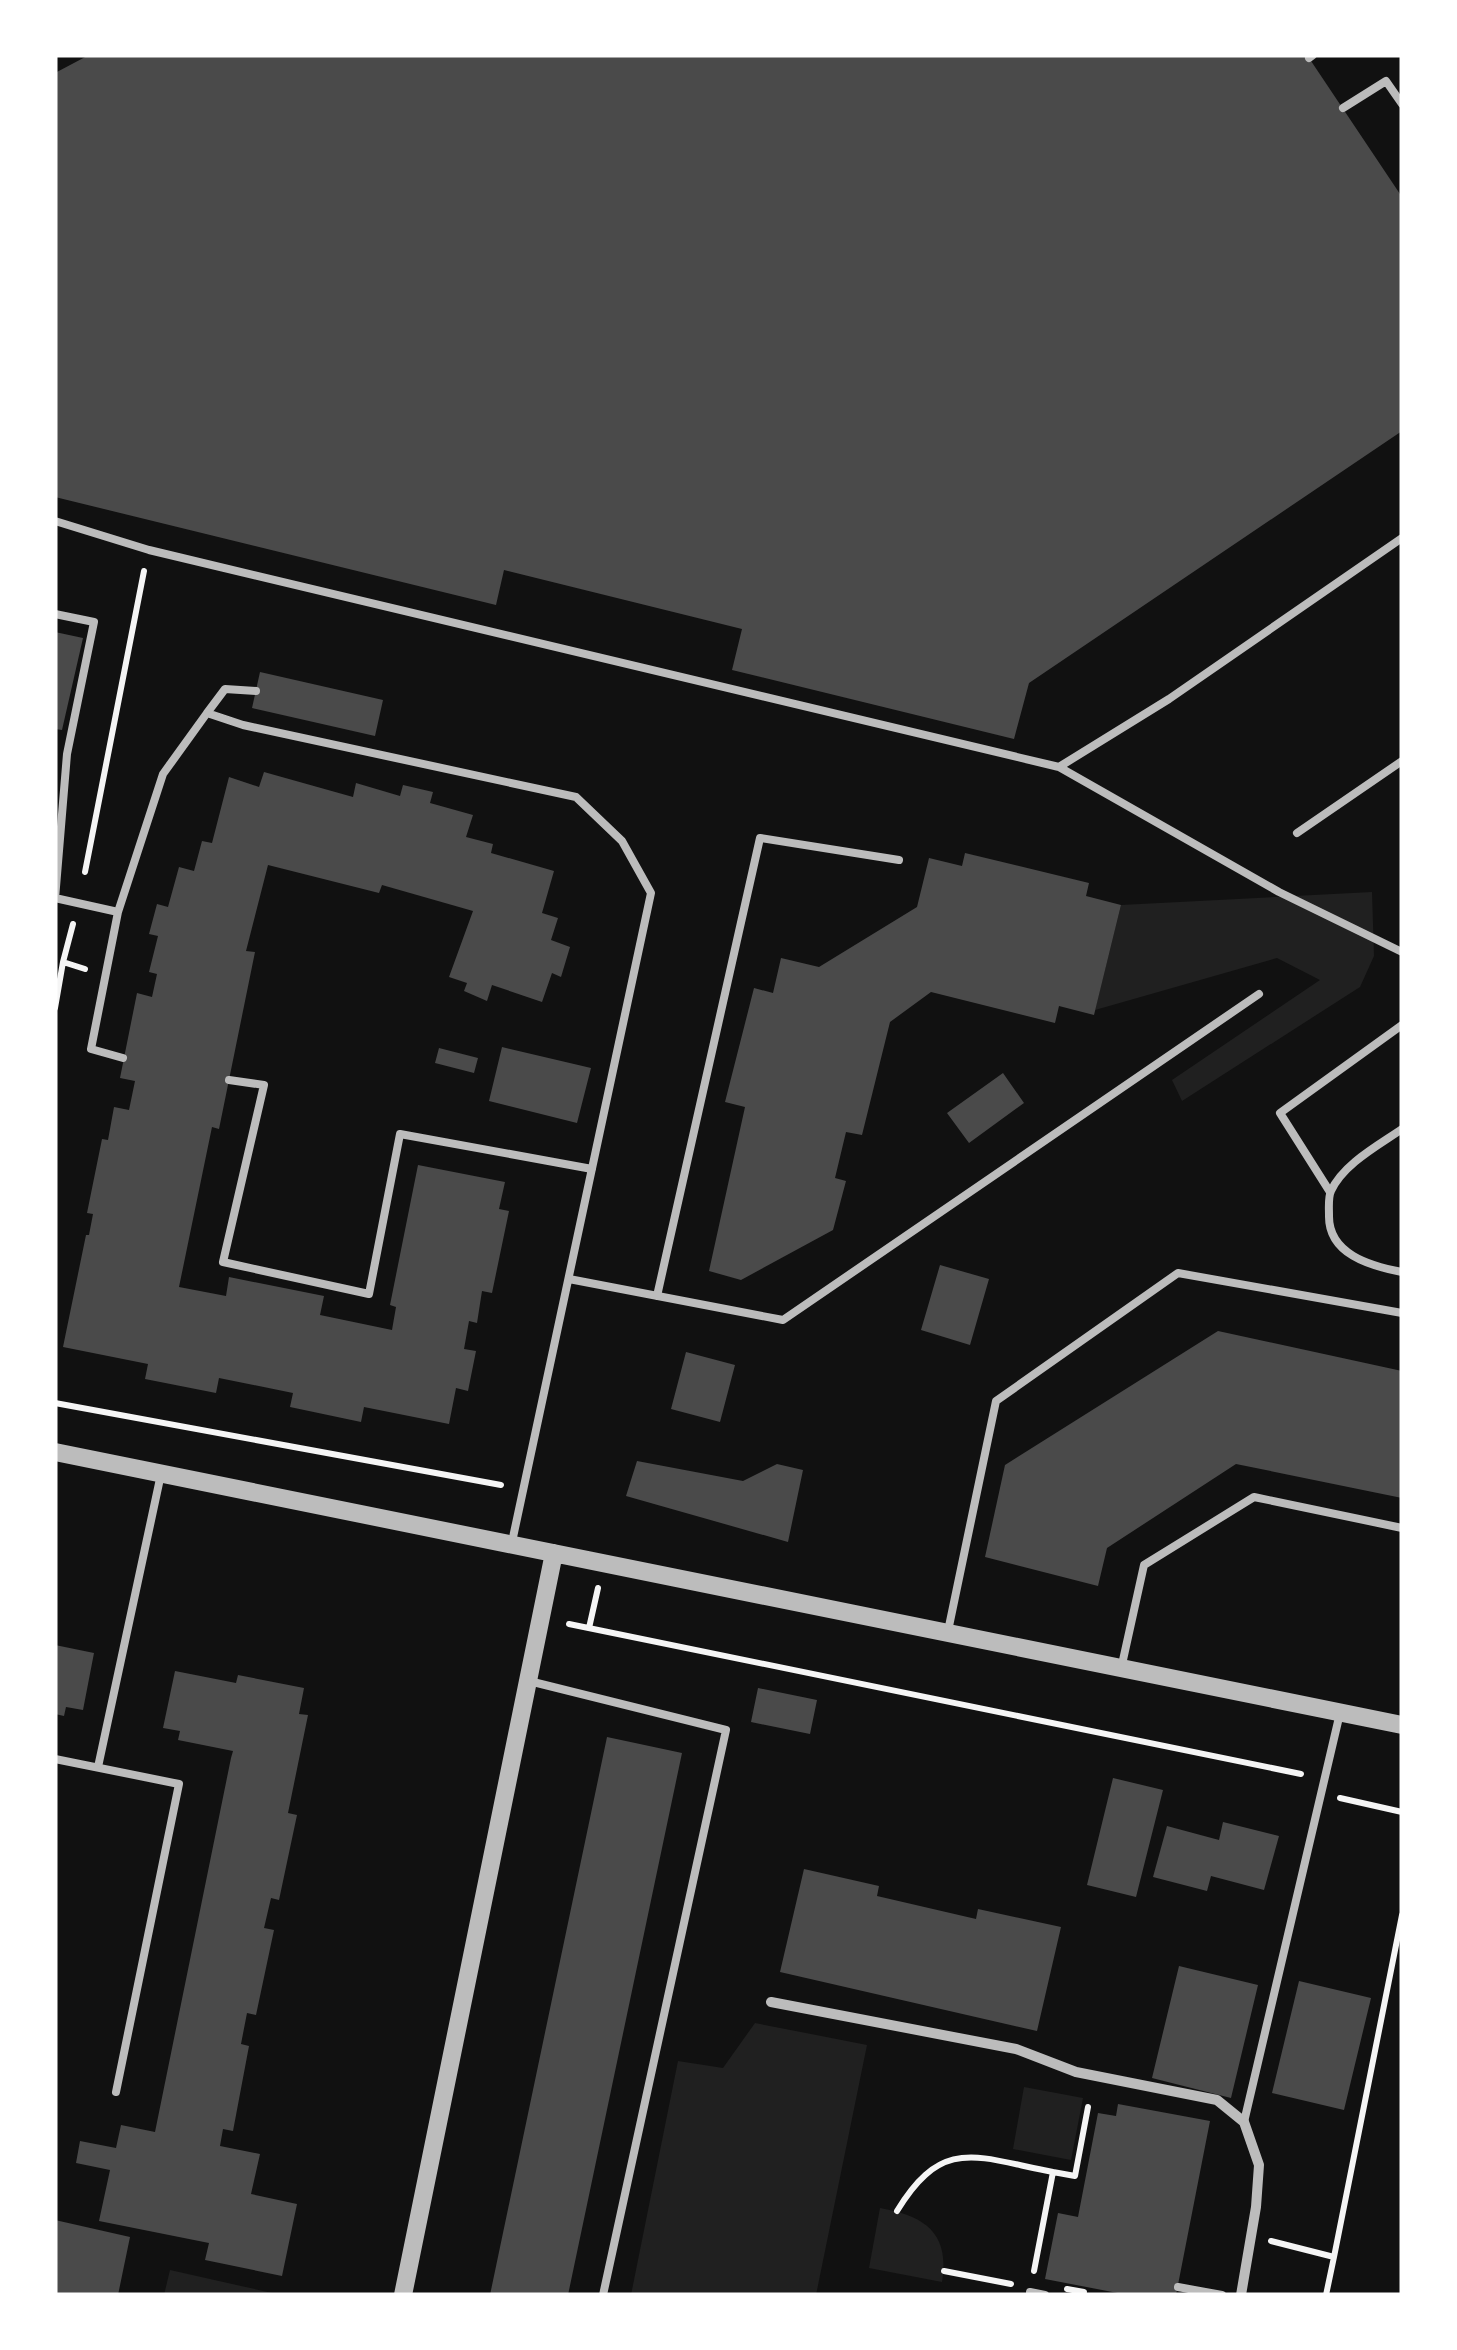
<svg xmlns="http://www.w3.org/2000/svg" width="1457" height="2350" font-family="'DM Sans',sans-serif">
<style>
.green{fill:#202020}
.building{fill:#4a4a4a}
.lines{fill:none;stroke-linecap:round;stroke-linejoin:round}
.path{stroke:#f5f5f5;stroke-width:6}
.service{stroke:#bcbcbc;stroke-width:8}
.minor{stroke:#bcbcbc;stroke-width:10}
.tertiary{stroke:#bcbcbc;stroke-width:18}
</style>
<rect width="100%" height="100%" fill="#111"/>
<path class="green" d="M1372 892 1374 956 1360 987 1182 1101 1172 1080 1320 980 1277 958 1095 1010 1121 905Z
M755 2023 867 2045 816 2295H631L678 2061 723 2068Z
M1024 2087 1083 2098 1071 2160 1013 2149Z
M880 2208C925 2216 950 2233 942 2282L869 2268Z
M170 2270 281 2295H164Z"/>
<path class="building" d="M89 55H1307L1402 197V431L1029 683 1014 739 732 670 742 629 504 570 496 605 55 497V73Z
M55 632 83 638 62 730 55 729Z
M260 672 383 700 375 736 252 708Z
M264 772 353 797 356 783 400 796 403 785 433 792 430 803 473 815 466 837 493 844 491 853 554 871 542 913 558 918 551 940 570 947 561 977 552 973 542 1002 492 985 487 1001 464 991 467 983 449 977 473 911 382 885 379 893 268 865 246 951 255 952 219 1129 212 1127 179 1287 226 1296 229 1277 324 1296 320 1315 392 1330 396 1307 390 1305 418 1165 505 1182 499 1209 509 1211 492 1293 482 1291 477 1323 469 1321 464 1349 476 1351 468 1391 456 1388 449 1424 364 1407 361 1422 290 1407 293 1393 219 1378 216 1393 145 1379 148 1364 63 1347 86 1235H89L93 1214 87 1213 102 1139 108 1140 114 1107 129 1110 135 1081 120 1078 137 993 152 997 157 974 149 972 158 936 149 934 157 904 168 907 179 867 194 871 202 841 212 843 229 777 259 787Z
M965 853 1089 883 1086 896 1121 905 1094 1015 1059 1006 1055 1023 931 992 890 1022 862 1135 846 1132 835 1178 846 1181 833 1230 741 1280 709 1271 745 1107 725 1102 754 988 773 993 781 958 819 967 917 907 929 858 962 866Z
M502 1047 591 1068 577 1123 489 1101Z
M439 1048 478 1058 474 1073 435 1063Z
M1003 1073 1024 1103 969 1143 947 1113Z
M940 1265 989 1279 970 1345 921 1330Z
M1218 1331 1402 1371V1498L1236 1464 1107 1548 1098 1586 985 1557 1005 1465Z
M686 1352 735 1365 720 1422 671 1409Z
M637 1461 743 1481 777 1464 803 1470 788 1542 626 1496Z
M55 1645 94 1653 83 1710 66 1707 64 1716 55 1714Z
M175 1671 236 1683 238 1675 304 1688 299 1714 308 1715 288 1813 297 1815 279 1900 271 1898 264 1928 274 1930 256 2015 247 2013 241 2044 249 2046 233 2131 223 2129 220 2146 260 2154 251 2194 297 2204 282 2276 205 2260 209 2243 99 2221 110 2170 76 2163 80 2141 116 2148 121 2125 155 2132 231 1758 233 1751 178 1740 180 1731 163 1728Z
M758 1688 817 1700 810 1734 751 1722Z
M607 1737 682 1753 568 2295H490Z
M1113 1778 1163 1790 1136 1897 1087 1885Z
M1223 1822 1279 1836 1264 1890 1211 1876 1207 1891 1153 1877 1167 1826 1219 1840Z
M804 1869 879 1886 877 1896 976 1919 978 1909 1061 1927 1037 2031 780 1972Z
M1179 1966 1258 1985 1231 2098 1152 2078Z
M1299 1981 1371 1998 1344 2110 1272 2093Z
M1118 2104 1210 2121 1176 2295H1128L1045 2279 1058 2213 1078 2217 1098 2113 1116 2116Z
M55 2220 130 2237 118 2295H55Z"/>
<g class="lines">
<path class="path" d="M85 872 144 571
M63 962 73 924
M55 1008 63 962 85 969
M55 1403 501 1485
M569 1624 1301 1774
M589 1628 598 1588
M1340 1798 1402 1812
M897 2211C943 2135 978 2158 1053 2172
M1271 2241 1334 2257 1326 2295
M1334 2257 1402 1915
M944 2271 1011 2284
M1034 2271 1053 2172 1075 2176 1088 2107
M1067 2289 1084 2292"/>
<path class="service" d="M1309 58 1313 55
M1343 108 1386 81 1402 104
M55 521 149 550 1059 767 1279 892 1402 952
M55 614 94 622 67 754 55 899
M207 713 225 689 256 691
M1059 767 1169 699 1402 538
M1297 833 1402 761
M55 898 118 912 91 1049 123 1058
M118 912 163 774 207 713 243 725 576 797 622 841 651 893 512 1542
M229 1080 264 1085 223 1262 369 1294 400 1134 592 1169
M1402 1129C1379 1145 1343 1164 1331 1191 1328 1197 1329 1208 1329 1215 1328 1254 1370 1266 1402 1272
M1330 1192 1280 1113 1402 1025
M569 1279 783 1320 1259 994
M657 1296 760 838 899 860
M948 1631 996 1401 1178 1273 1402 1313
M1121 1669 1144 1565 1254 1497 1402 1528
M529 1681 726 1730 603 2295
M55 1759 179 1784 116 2092
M98 1767 161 1474
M1244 2122 1340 1713
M1178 2287 1222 2295
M1030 2292 1045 2295"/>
<path class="minor" d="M771 2002 1016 2049 1076 2072 1217 2100 1244 2122 1259 2165 1256 2207 1241 2295"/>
<path class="tertiary" d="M55 1452 1402 1725
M403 2295 554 1553"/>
</g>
<rect width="1457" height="2350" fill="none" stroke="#ffffff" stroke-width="115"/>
</svg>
